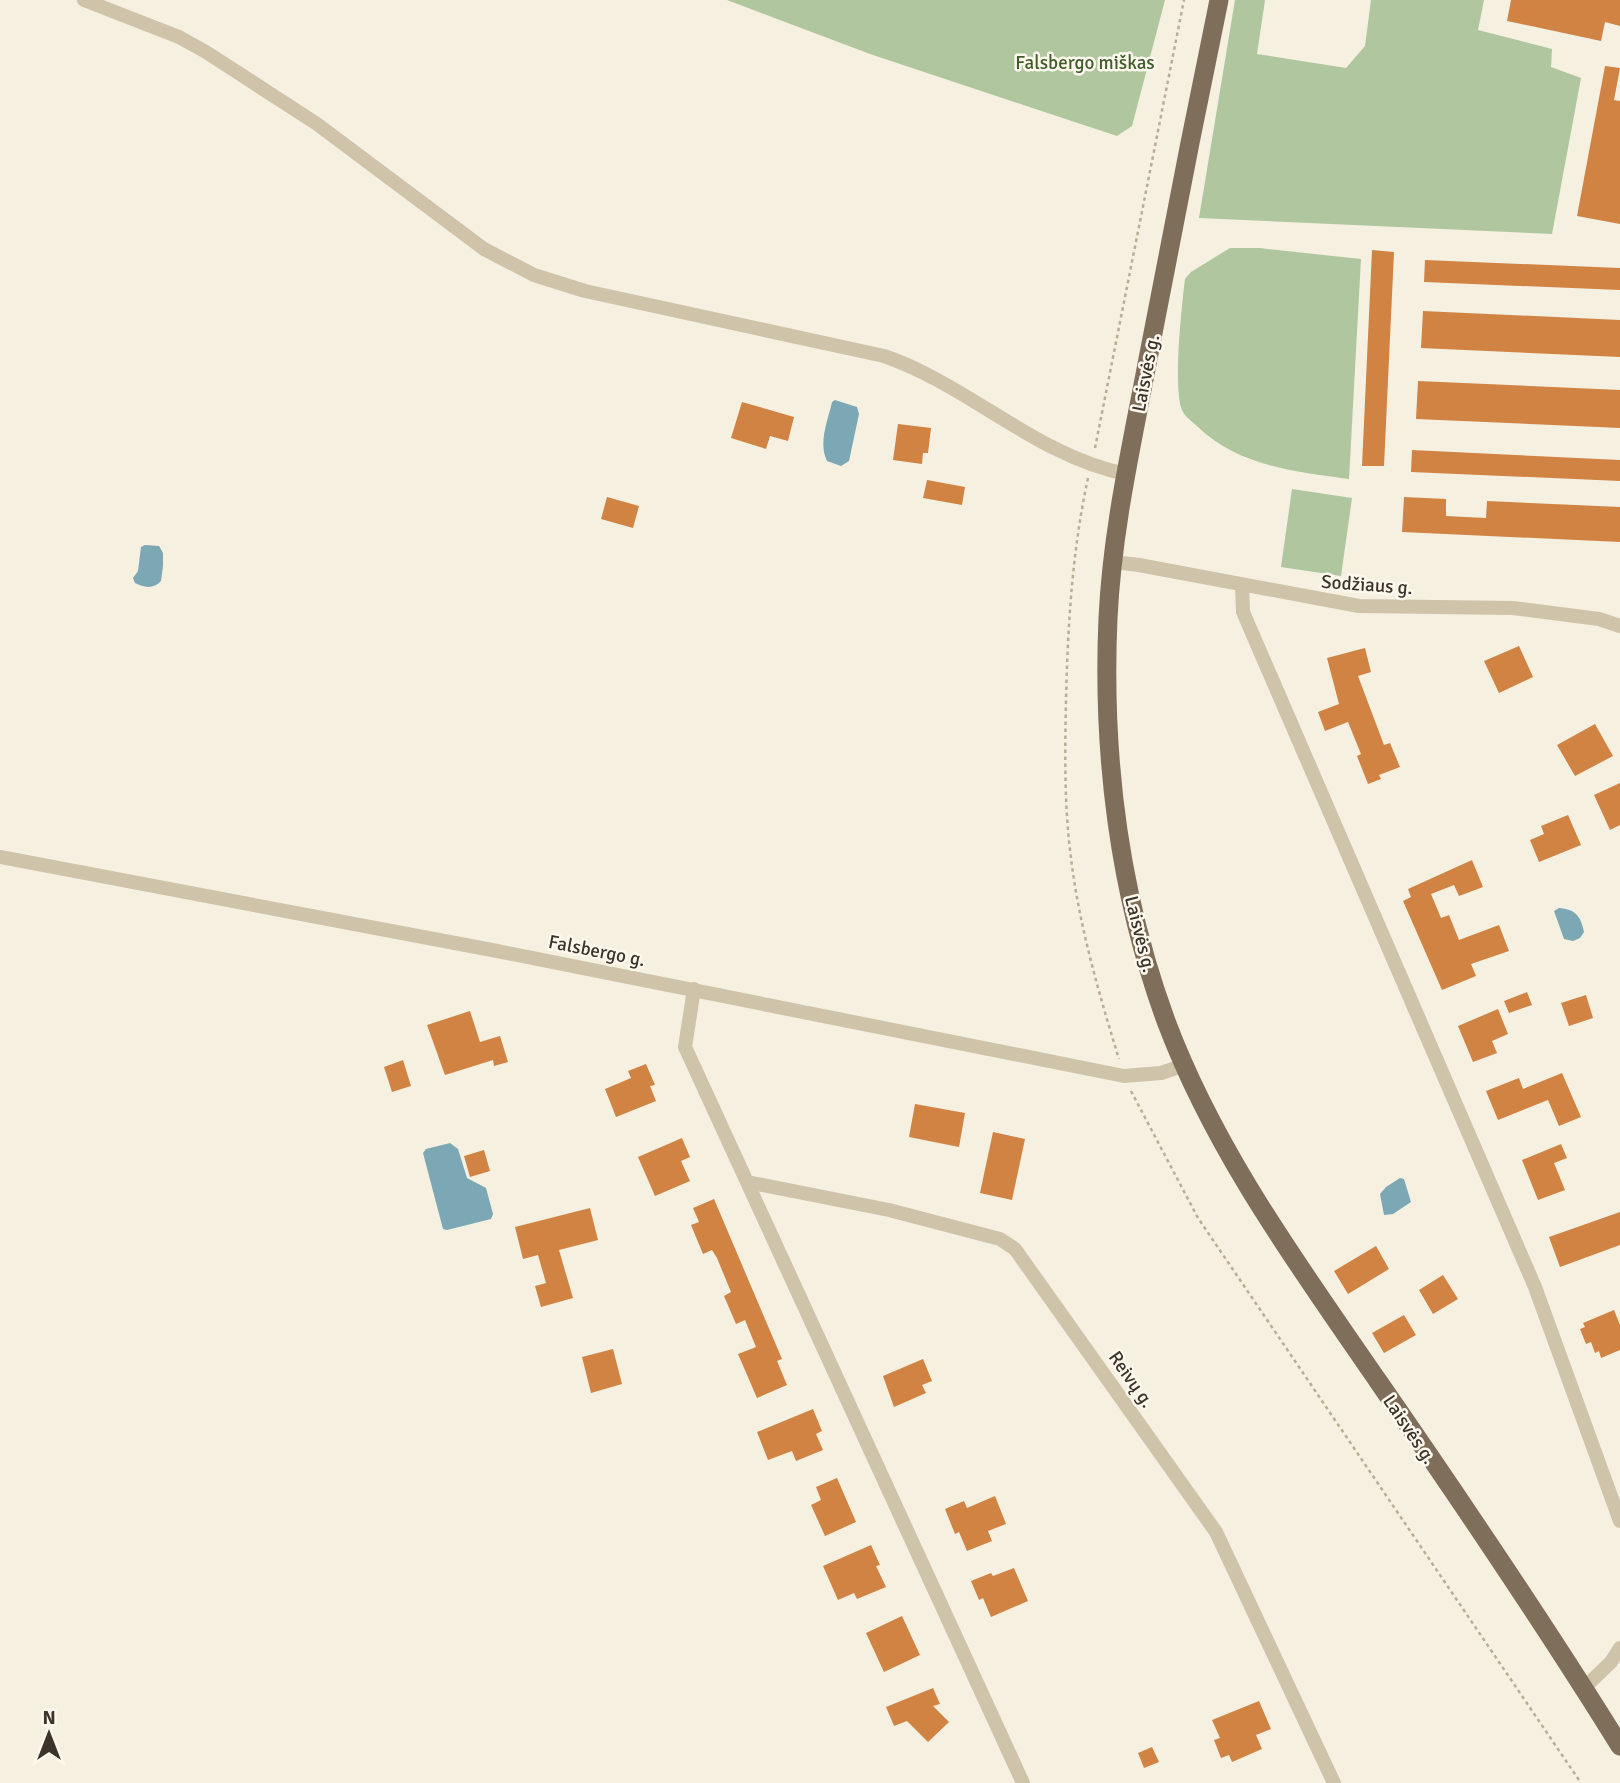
<svg xmlns="http://www.w3.org/2000/svg" width="1620" height="1783" font-family="Signika,sans-serif">
<style>
.green{fill:#b0c69e}
.water{fill:#7ca7b5}
.building{fill:#d08343}
.lines{fill:none;stroke-linecap:round;stroke-linejoin:round}
.path{stroke:#bbad94;stroke-width:2.5;stroke-dasharray:3.5 3.5;stroke-linecap:butt}
.minor{stroke:#cfc3aa;stroke-width:14}
.primary{stroke:#7f6e5a;stroke-width:19}
.labels{text-anchor:middle;stroke-width:5;stroke-linejoin:round;paint-order:stroke}
.park-label{font-size:19px;fill:#405d2b;stroke:#fcf8ed}
.street-label{font-size:19px;fill:#3c332a;stroke:#fcf8ed}
</style>
<rect width="100%" height="100%" fill="#f5f0e0"/>
<path class="green" d="M727 0H1165L1132 126 1117 136 870 54Z
M1235 0H1265L1257 54 1346 68 1365 46 1371 0H1484L1478 30 1552 49 1551 67 1581 78 1552 234 1199 218Z
M1230 248H1259L1361 259 1349 479C1297 472 1238 466 1198 427 1194 423 1186 418 1183 412 1172 394 1182 303 1185 279L1191 272Z
M1292 489 1352 498 1341 576 1281 567Z"/>
<path class="water" d="M835 400 857 407 859 414 849 461 841 466 827 461C818 443 828 420 832 402Z
M145 545 159 546 163 553V566L161 581C154 589 144 588 135 583L133 578 138 571 141 547Z
M1559 908C1575 909 1581 916 1584 932L1580 938 1573 941 1564 939 1554 911Z
M450 1143 458 1149 467 1178 486 1188 493 1214 491 1219 447 1230 443 1229 423 1153 426 1149Z
M1400 1178 1404 1179 1411 1202 1393 1214 1384 1215 1380 1194 1386 1187Z"/>
<path class="building" d="M1511 0H1620V26L1605 22 1601 41 1507 21Z
M1605 66 1620 68 1614 100 1620 101V224L1577 216Z
M1372 250 1394 252 1384 466H1362Z
M1425 260 1620 268V290L1424 282Z
M1423 311 1620 320V357L1421 348Z
M1418 381 1620 390V428L1416 419Z
M742 402 794 417 788 441 770 436 766 449 731 438Z
M898 424 931 428 928 453H923L922 464 893 460Z
M1412 450 1620 460V481L1411 472Z
M927 480 965 487 962 505 923 498Z
M607 497 639 506 633 528 601 519Z
M1404 497 1446 499V516L1486 518 1487 501 1620 507V542L1402 532Z
M1519 646 1533 677 1499 693 1484 661Z
M1365 648 1371 672 1358 676 1384 745 1390 743 1400 767 1379 775 1381 779 1368 784 1357 756 1361 754 1348 722 1325 731 1318 712 1339 704 1327 658Z
M1595 724 1613 756 1575 776 1557 745Z
M1620 783V825L1610 830 1594 795Z
M1568 815 1581 845 1539 862 1530 840 1544 834 1541 826Z
M1472 860 1483 887 1459 896 1454 885 1431 894 1441 918 1449 915 1459 940 1499 925 1509 951 1471 964 1476 976 1442 990 1403 901 1411 897 1408 889Z
M1527 992 1532 1005 1509 1013 1504 1001Z
M1586 995 1593 1018 1569 1026 1561 1003Z
M1498 1009 1508 1034 1492 1041 1497 1053 1473 1062 1458 1026Z
M470 1011 480 1042 500 1036 508 1062 494 1066 493 1060 445 1075 427 1025Z
M403 1060 411 1086 392 1092 384 1067Z
M646 1064 655 1085 650 1086 656 1101 616 1117 605 1089 631 1078 628 1071Z
M1562 1073 1581 1117 1559 1126 1548 1100 1498 1120 1486 1091 1519 1078 1523 1089Z
M915 1104 965 1113 959 1147 909 1137Z
M993 1132 1025 1139 1012 1200 980 1193Z
M682 1138 690 1157 681 1161 690 1181 655 1196 638 1157Z
M1561 1144 1567 1158 1554 1163 1565 1190 1538 1200 1522 1160Z
M484 1150 490 1171 470 1177 464 1156Z
M714 1199 782 1359 777 1361 787 1385 757 1398 738 1354 756 1347 745 1320 736 1324 724 1296 731 1292 717 1258 712 1250 703 1254 691 1225 699 1222 693 1208Z
M590 1208 598 1240 559 1250 573 1298 541 1307 535 1286 546 1283 538 1255 523 1259 515 1227Z
M1620 1212V1245L1560 1267 1549 1237Z
M1376 1246 1389 1269 1348 1294 1334 1271Z
M1443 1275 1458 1299 1433 1314 1419 1290Z
M1614 1310 1620 1325V1350L1601 1358 1599 1351 1595 1353 1591 1342 1586 1344 1580 1329 1585 1327 1583 1323Z
M1404 1315 1416 1335 1384 1353 1372 1333Z
M613 1349 622 1384 591 1393 582 1357Z
M923 1359 932 1381 922 1385 926 1393 894 1407 883 1376Z
M813 1409 822 1431 816 1434 823 1450 796 1461 792 1451 768 1460 757 1432Z
M837 1478 856 1522 825 1536 811 1505 821 1500 816 1487Z
M995 1496 1006 1524 988 1531 992 1541 967 1551 959 1532 955 1534 945 1509 964 1501 967 1508Z
M871 1545 880 1565 876 1566 886 1587 857 1599 854 1593 838 1600 823 1566Z
M1014 1568 1028 1601 991 1617 983 1598 979 1600 971 1581 991 1573 993 1576Z
M902 1616 920 1655 884 1672 866 1633Z
M933 1688 940 1704 933 1706 949 1722 928 1742 907 1721 894 1726 886 1707Z
M1259 1701 1271 1729 1256 1735 1262 1749 1232 1762 1229 1755 1221 1758 1214 1740 1220 1738 1212 1720Z
M1152 1747 1159 1762 1144 1768 1138 1753Z"/>
<g class="lines">
<path class="path" d="M1095 448 1184 0
M1088 478C1072 552 1068 624 1066 699 1065 752 1064 805 1071 858 1079 925 1099 994 1119 1059
M1131 1091 1198 1218 1581 1783"/>
<path class="minor" d="M84 0 179 37 206 52 317 124 484 249 534 275 585 291 884 356C969 385 1036 456 1126 474
M1113 562 1139 565 1359 606 1513 608 1599 619 1620 626
M1242 585 1243 612 1535 1287 1620 1521
M0 857 492 950 1124 1076 1161 1073 1185 1065
M694 989 685 1047 1023 1783
M747 1182 889 1210 1000 1239 1015 1249 1216 1532 1334 1783
M1584 1688 1611 1662 1620 1648"/>
<path class="primary" d="M1219 0C1194 121 1170 243 1147 364 1131 448 1112 532 1108 618 1102 754 1119 893 1166 1021 1215 1152 1299 1266 1378 1381 1461 1501 1543 1622 1620 1746"/>
</g>
<g class="labels">
<g class="park-label">
<text x="1085" y="69">Falsbergo miškas</text>
</g>
<g class="street-label">
<text transform="translate(1145 373) rotate(-79)" y="7">Laisvės g.</text>
<text transform="translate(1367 584) rotate(4)" y="7">Sodžiaus g.</text>
<text transform="translate(1141 934) rotate(76)" y="7">Laisvės g.</text>
<text transform="translate(597 950) rotate(11)" y="7">Falsbergo g.</text>
<text transform="translate(1132 1379) rotate(55)" y="7">Reivų g.</text>
<text transform="translate(1410 1429) rotate(56)" y="7">Laisvės g.</text>
</g>
</g>
<g transform="translate(49 1734)" stroke="#fcf8ed" stroke-width="5" paint-order="stroke">
<path d="M0-5L12 26L0 18L-12 26Z" fill="#3c332a"/>
<text y="-10" font-size="19" font-weight="bold" text-anchor="middle" fill="#3c332a">N</text>
</g>
</svg>
